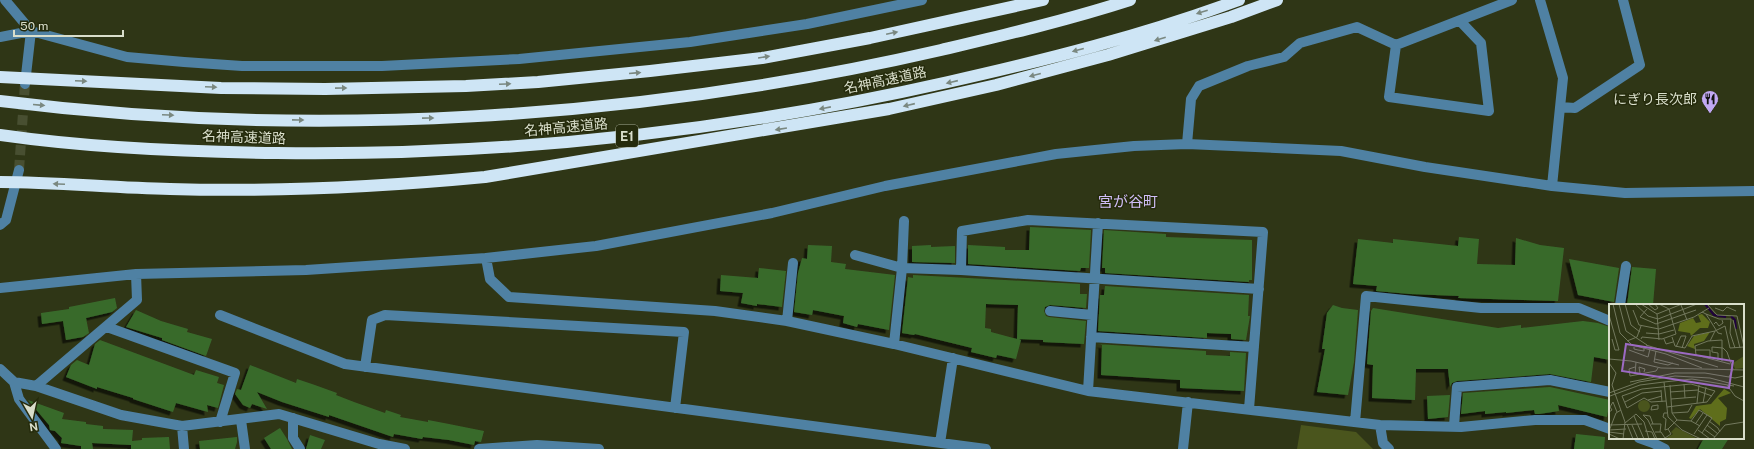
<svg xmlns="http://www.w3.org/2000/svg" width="1754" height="449" font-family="'Public Sans','Noto Sans JP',sans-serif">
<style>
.green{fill:#4a551d}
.building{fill:#396a2c;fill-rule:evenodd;filter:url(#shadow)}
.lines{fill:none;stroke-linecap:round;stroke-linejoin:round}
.minor-tunnel{stroke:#484f31;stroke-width:10;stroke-dasharray:10 5;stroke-linecap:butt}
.minor{stroke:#4f81a3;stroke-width:10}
.highway{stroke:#cee5f5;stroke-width:12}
.oneway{fill:#7a8880}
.labels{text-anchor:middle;stroke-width:3;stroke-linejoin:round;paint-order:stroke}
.shield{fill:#252b0c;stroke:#a3a892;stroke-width:1}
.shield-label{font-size:13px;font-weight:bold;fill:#d9decb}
.street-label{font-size:14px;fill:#d9decb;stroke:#252b0c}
.poi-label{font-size:14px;fill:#d9decb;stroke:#252b0c;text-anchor:end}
.neighbourhood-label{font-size:15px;fill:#d0bef7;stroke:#252b0c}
.inset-river{fill:none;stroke:#1f003e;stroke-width:2}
.inset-road{fill:none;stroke:#73795e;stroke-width:1}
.view{fill:#9c6ac3;fill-opacity:0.15;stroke:#9c6ac3;stroke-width:2}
.inset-edge{fill:none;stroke:#d9decb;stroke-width:2}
</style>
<defs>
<filter id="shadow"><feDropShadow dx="-3.5" dy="3.5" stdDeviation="0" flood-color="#0009"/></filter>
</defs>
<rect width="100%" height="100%" fill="#2f3616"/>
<path class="green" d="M1301 425 1356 432 1373 449H1297Z"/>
<path class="building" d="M1030 227 1091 230 1089 268H1081L1080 271 968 264V245L1005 247V250H1029Z
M1104 230 1166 234V237L1252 240V280H1249V282L1105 273V268H1102Z
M1459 237 1479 239 1477 264 1515 265 1516 238 1540 245 1564 248 1558 301 1458 298 1459 296 1410 294 1376 291 1377 286 1353 284 1358 239 1393 243V239L1458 246Z
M808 245 832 246 831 262 846 264 845 269 895 275 889 330 858 324 857 327 843 323 844 316 813 310 812 315 794 312 798 273 802 258 807 259Z
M931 245V247L955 246V263L912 262V246Z
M1569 259 1619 268 1614 302 1578 295Z
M1632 267 1656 269 1653 305H1627Z
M759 268 786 271 782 307 757 304V306L741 303 743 293 720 291 721 275 758 278Z
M913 275 1080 284V294H1087L1086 308 1050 305 1045 307 1044 311 1046 316 1049 317 1086 321 1084 344 1043 342V340L1019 339 1021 340 1016 359 997 355 996 358 971 352 972 348 915 334 914 335 902 333 908 277 913 278ZM986 304 1018 305 1017 339 991 332V329L985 328Z
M1105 286 1249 295 1248 316H1250L1246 340 1231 339V334L1207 333V338L1098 331 1100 295H1104Z
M115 298 117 308 112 312 86 318 89 333 83 337 66 340 63 321 42 324 41 313 69 309V307Z
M1333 305 1342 308 1358 310 1354 362 1348 395 1317 392 1325 349H1322L1327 313Z
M1373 308 1498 328 1521 325V328L1583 321 1598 323 1610 327V360L1594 357 1591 382 1550 374 1457 381 1452 383 1450 387 1448 369H1416L1415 400 1372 398 1373 365 1367 364 1371 311Z
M136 310 161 321 188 329 187 332 212 339 206 356 162 340V338L126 327Z
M100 340 194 375 196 370 219 377 217 383 224 385 218 408 207 405 208 412 176 403 173 412 133 399V398L97 387V389L66 377 71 365 77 360 89 365 95 344Z
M1097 344 1206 351V355L1230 356V352L1246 353 1244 391 1180 388V380L1101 375 1102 344Z
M250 365 296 383 297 379 312 384 337 393 336 395 354 402 385 413 386 410 401 415 400 417 428 422V420L449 424 484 431 481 442 475 441 474 445 449 440 423 437 422 439 394 434 393 437 329 415V417L282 402 257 392 267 409 252 404 250 408 243 405 235 394 237 389 241 390Z
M1550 387 1610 400 1607 417 1558 405 1559 411 1539 414H1535L1534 410 1506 413V412L1485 414V411L1461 414 1463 393Z
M1450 395 1448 417 1428 419 1427 396Z
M28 400 64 413 62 419 86 422V424L103 426V429L133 430 132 441 142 440V438L169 437 170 449H131V445L92 443 93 449H81V446L61 443 62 438 55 431 50 430 49 425Z
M280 428 287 439 292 449H271L264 438Z
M1576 434 1605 437 1604 449H1574Z
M310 435 325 440 321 449H306Z
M237 437V442L235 449H200L199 441Z
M1704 438H1729L1722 449H1698Z"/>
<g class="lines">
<path class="minor-tunnel" d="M19 170 25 84"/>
<path class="minor" d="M5 0 31 31 25 84
M1540 0 1563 78 1552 186
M0 37 31 31 127 57 184 62 242 66H382L519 59 690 42 807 24 922 0
M1396 45 1389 97 1489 111 1481 43 1460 21
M1560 107 1575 108 1640 65 1623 0
M1187 144 1191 99 1199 86 1248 66 1284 57 1300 43 1357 27 1396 45 1512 0
M0 225 6 220 19 170
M855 255 902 268 961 270 1259 289
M486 258 490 279 509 297 715 311 787 321 894 344 1088 391 1380 425 1461 427 1535 420H1585L1610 429
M961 270 962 231 1028 220 1263 232 1249 409
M0 288 136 274 306 270 486 258 596 246 772 213 885 186 1056 154 1134 146 1187 144 1341 151 1425 167 1552 186 1625 193 1754 191
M1620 305 1626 266
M1050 311 1092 315
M220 315 345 364 986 449
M787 321 793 263
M107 327 235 373 220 422
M1091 337 1254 347
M894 344 902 268 904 221
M365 367 372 320 385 315 684 332 675 408
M0 369 14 382 19 399 56 449
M14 382 36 386 137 300 136 274
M36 386 121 415 182 426 279 414 379 444 405 449
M1088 391 1098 223
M293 418V438L300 449
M241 420 245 449
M1355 422 1366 296 1481 308H1579L1610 321
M1380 425 1383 443 1389 449
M182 426 184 449
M1454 426 1457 387 1550 380 1610 392
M1639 438 1653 443 1665 449
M940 443 953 358
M479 449 537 445 599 449
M1183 449 1188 402"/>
<path class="highway" d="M0 77 221 88 325 89 466 86 538 82 650 71 762 58 870 38 1043 0
M0 101C310 140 637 120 941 50 1004 35 1068 20 1130 0
M0 135C91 148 185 152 277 153 503 156 727 132 948 82 1046 60 1145 35 1239 0
M0 182C57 182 113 188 170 189 275 192 380 187 485 177L889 109 996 85 1108 55 1231 17 1277 0"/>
</g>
<defs><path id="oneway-solid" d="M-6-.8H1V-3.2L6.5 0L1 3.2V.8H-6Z"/></defs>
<g class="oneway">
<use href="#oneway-solid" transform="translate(1202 12) rotate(162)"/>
<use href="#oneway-solid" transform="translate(892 33) rotate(-12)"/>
<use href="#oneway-solid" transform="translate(1160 39) rotate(163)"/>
<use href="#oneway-solid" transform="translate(1078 50) rotate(165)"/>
<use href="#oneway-solid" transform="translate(764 57) rotate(-9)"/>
<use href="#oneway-solid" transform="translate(635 73) rotate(-5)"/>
<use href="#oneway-solid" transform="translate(1035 75) rotate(165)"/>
<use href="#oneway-solid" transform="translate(81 81) rotate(3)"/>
<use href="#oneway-solid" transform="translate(952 82) rotate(167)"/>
<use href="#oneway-solid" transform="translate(505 84) rotate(-3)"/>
<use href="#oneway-solid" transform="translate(211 87) rotate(3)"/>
<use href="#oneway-solid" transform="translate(341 88) rotate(-1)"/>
<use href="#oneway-solid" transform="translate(39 105) rotate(5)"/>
<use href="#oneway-solid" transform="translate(909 105) rotate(167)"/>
<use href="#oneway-solid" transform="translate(825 108) rotate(169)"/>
<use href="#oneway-solid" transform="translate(168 115) rotate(3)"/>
<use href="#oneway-solid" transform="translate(428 118) rotate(-1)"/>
<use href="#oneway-solid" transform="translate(298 120) rotate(1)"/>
<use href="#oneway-solid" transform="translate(781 129) rotate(171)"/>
<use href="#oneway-solid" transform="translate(59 184) rotate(-177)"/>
</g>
<defs>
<symbol id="restaurant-pin" viewBox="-11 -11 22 30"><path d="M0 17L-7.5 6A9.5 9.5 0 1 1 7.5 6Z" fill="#c1a8f3" stroke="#252b0c"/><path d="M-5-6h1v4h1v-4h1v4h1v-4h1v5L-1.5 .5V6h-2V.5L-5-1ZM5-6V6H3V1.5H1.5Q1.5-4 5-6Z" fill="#111"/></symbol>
</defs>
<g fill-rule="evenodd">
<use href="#restaurant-pin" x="1700" y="89" width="20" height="27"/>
</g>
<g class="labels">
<rect class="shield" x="616" y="125" width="22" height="22" rx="3"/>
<g class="shield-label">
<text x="627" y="141">E1</text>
</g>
<g class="street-label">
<text transform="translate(885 80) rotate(-12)" y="5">名神高速道路</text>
<text transform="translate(566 127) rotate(-5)" y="5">名神高速道路</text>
<text transform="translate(244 137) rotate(2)" y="5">名神高速道路</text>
</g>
<g class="poi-label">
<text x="1697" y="104">にぎり長次郎</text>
</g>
<g class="neighbourhood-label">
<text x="1128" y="207">宮が谷町</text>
</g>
</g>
<g transform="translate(1609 304)">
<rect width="135" height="135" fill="#2f3616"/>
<path d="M135 52V64L126 65 124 59ZM29 102a6 6 0 1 1 12 0a6 6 0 1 1-12 0ZM67 123 72 126 89 135H56L64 130 62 128Z" fill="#4a551d"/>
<path d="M93 10 101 18 99 24H91L82 32 81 29 69 27 71 19 84 14 87 19 92 18 89 11ZM101 28 95 37 85 40 86 45 78 42 85 32ZM115 85 122 89 109 94 118 104 117 115 111 118V122L91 105 82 115 80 114 87 102 102 100Z" fill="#5f6e1b"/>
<path class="inset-river" d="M96 0 105 11 117 13M122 12 126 16 127 25"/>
<path class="inset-road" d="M4 0 11 29 23 41 57 50 93 64M10 0 17 27 38 41M16 0 22 21 31 28M26 0 39 12 49 15 88 0M32 0 48 10 73 0M39 0 46 6 49 4 46 0M98 0 108 11 128 12 135 43M72 1 78 16M106 4 114 7 118 3 127 7M38 5 31 13 47 20 87 6M24 6 30 21 50 25 85 13 100 4M93 8 97 10 109 29 113 30M48 10 50 36M97 10 110 15H122L121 29 126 44M0 11 10 46H6L3 35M124 16 131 44M105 20 107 18 110 22 114 19 113 16M116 22 121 44 135 43M37 29 50 30 65 26M0 33V52M63 33 66 42 76 44 83 32 106 27M32 35 33 33 53 35 67 30 60 5 50 0M55 35 57 40 64 38M18 37 28 33 32 22M101 37 106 27 116 22M37 41 109 63M25 43V45L29 46 35 47V44M67 43 72 32H77L73 44M20 46 39 53 41 45M87 46H101V53M47 47 45 58 59 61 64 59M0 55 22 57 52 64 135 66M46 55 70 61M109 56V49L103 48V43L114 44 118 48 124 65 120 73M113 57V36L99 37 86 42 87 51 121 60M0 59 7 69 3 81 16 118 14 135M26 63 20 65 21 72 47 67 49 64M31 69 30 63 36 65 35 68M26 70 27 58M21 78 66 69H96L126 74 135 72M55 78 83 75 125 82M75 80 76 94M118 81 126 92 135 97M52 86 53 98M89 87 103 92M61 88 89 86M0 89 30 78 66 72 101 74 135 83M1 92 31 81 55 78 59 113 73 126 92 135M62 95 87 93M39 96 53 92M57 97 42 98 35 94 18 104 13 92 33 85 82 80 106 87 98 98 58 103M16 98 33 89 52 87M88 99 90 81M94 99 97 83M49 101V105L42 106 43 102ZM0 108 3 106 1 103 4 98 8 108M63 109 79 108 83 101M25 112 35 135M68 116 82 117 91 122M82 117 90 106 103 114 93 129M100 117 109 124 111 128M16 119 27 110 35 118 40 135M87 119 94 109M18 120 24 135M42 120H52L51 128M44 120 41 112 34 111 39 116 48 135M0 121 33 120M23 121 29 135M98 121 109 130M59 125 68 116 63 109 61 81M95 125 106 133M0 126 17 125M89 126 101 135M0 127 7 109 12 106M36 127 43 128 46 135M0 128 15 130M46 128H52L56 134 62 130 59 125 56 126 57 115 54 113 55 109H58M0 130 11 135M85 130 98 111M104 135 116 121 135 118"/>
<path class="view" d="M17 40 124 57 120 84 13 67Z"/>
<rect width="135" height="135" class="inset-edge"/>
</g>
<g transform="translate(32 417) rotate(171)" stroke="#252b0c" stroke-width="3" paint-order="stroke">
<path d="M0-3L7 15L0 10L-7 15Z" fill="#d9decb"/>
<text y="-6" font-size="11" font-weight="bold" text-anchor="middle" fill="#d9decb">N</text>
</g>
<path d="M14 30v6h109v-6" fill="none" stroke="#d9decb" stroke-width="2"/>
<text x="20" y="30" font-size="12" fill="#d9decb" stroke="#252b0c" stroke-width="3" paint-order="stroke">50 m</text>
</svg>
